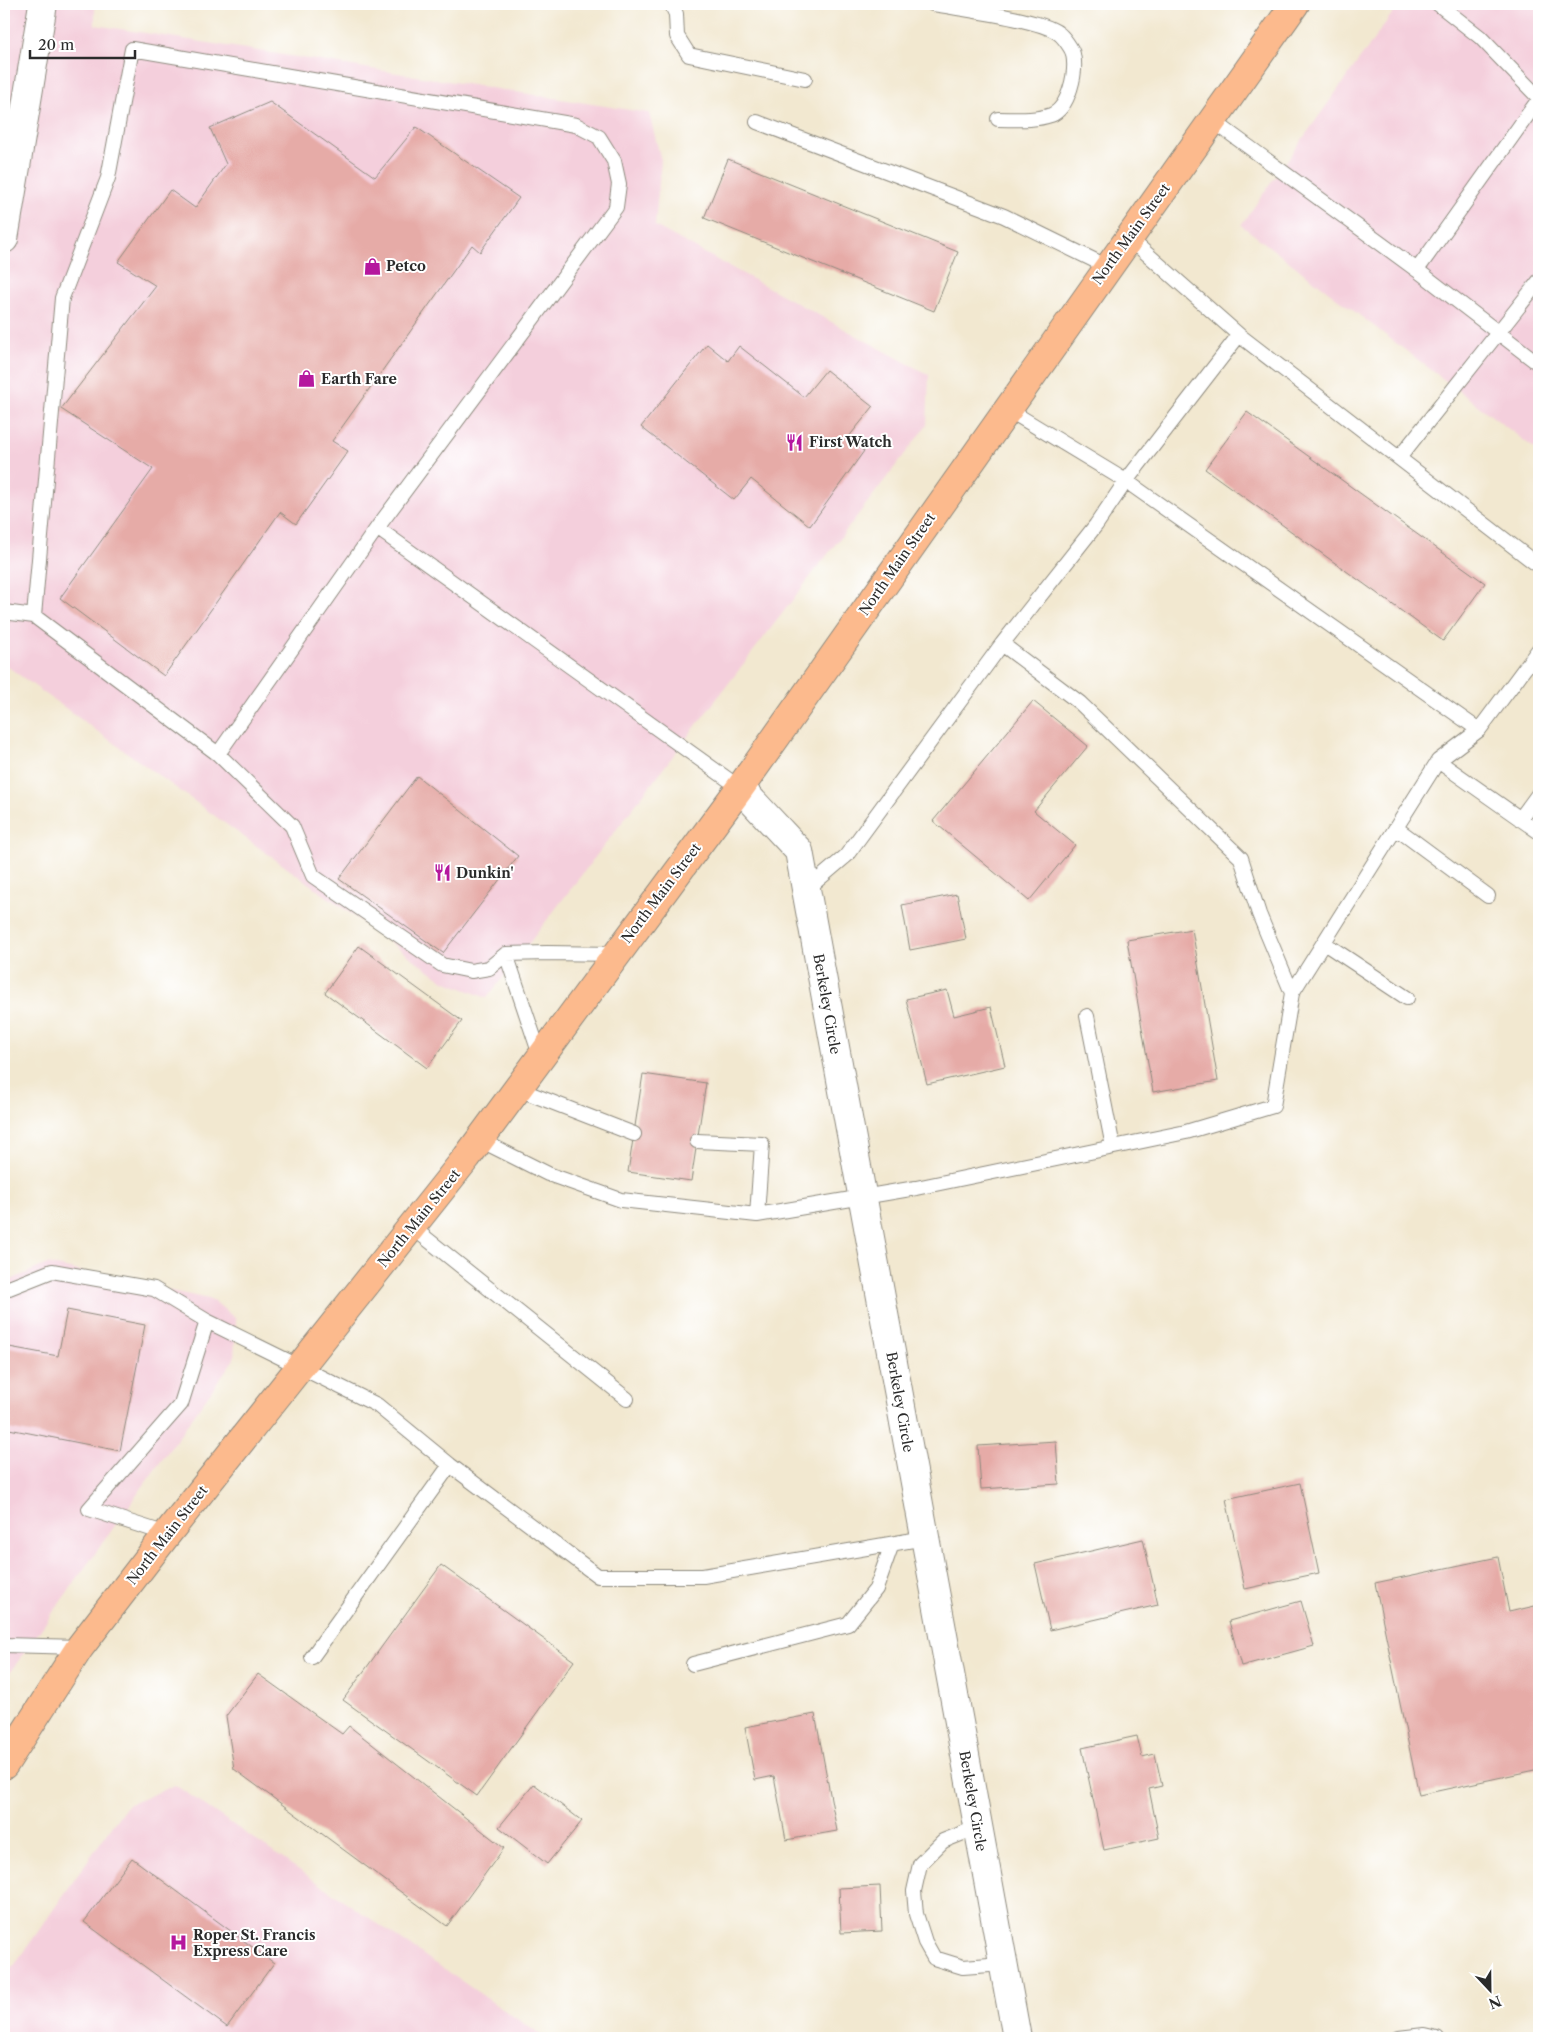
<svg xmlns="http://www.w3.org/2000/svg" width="1543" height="2042" font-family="'Libre Caslon Text',serif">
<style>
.built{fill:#f4cfdc}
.building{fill:#e6aba7}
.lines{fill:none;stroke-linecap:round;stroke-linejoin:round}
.lane-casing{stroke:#8e8a7e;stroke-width:16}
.street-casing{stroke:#8e8a7e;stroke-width:30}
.primary-casing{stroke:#8e8a7e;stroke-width:30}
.lane{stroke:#fff;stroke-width:14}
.street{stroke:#fff;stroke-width:28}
.primary{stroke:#fcba8d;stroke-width:28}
.labels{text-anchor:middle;stroke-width:4;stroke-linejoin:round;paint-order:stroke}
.street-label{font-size:14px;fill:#2b2b2b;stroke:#fff}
.poi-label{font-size:14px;font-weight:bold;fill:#2b2b2b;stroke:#fff;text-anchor:start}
</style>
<rect width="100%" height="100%" fill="#fff"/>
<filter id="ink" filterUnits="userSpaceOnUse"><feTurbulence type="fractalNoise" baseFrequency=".02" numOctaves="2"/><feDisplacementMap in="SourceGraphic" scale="10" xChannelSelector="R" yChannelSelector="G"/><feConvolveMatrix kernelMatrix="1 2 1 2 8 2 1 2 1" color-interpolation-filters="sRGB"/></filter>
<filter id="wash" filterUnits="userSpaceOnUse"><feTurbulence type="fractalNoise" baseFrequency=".0096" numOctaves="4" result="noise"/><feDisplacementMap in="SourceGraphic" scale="20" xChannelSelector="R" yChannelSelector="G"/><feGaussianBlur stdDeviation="1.12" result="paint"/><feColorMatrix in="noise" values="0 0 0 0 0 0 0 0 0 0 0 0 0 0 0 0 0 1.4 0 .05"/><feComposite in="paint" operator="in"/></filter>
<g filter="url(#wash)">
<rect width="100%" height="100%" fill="#f2e8d0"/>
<path class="built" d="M4 4H95V25L649 113 661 160 655 226 929 375 927 425 487 998 444 981 4 664Z
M1399 4H1539V452L1241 225Z
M47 1264 213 1300 236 1319 234 1359 4 1681V1283Z
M175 1785 545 2038H4V1980L126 1806Z"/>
<g id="blocks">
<path class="building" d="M270 102 375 177 416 127 519 198 480 252 472 245 332 441 348 451 296 524 280 512 164 676 60 598 153 469 61 409 156 286 118 262 170 190 195 208 226 164 210 128Z
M728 159 958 252 934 311 704 218Z
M707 344 728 361 739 346 804 397 826 370 873 407 847 439 864 451 810 526 751 479 734 500 641 427Z
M1247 412 1485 583 1443 641 1205 469Z
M1033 701 1088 746 1034 811 1075 845 1029 901 933 821Z
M417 776 518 856 443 953 339 879Z
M957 894 966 939 910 950 902 905Z
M1192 929 1218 1081 1153 1092 1127 940Z
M359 946 462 1021 427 1068 325 993Z
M947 990 954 1016 991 1007 1005 1066 927 1084 906 999Z
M643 1074 706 1083 691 1181 628 1172Z
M67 1310 145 1325 120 1451 4 1428V1346L58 1356Z
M1056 1441 1059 1484 981 1489 978 1446Z
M1300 1483 1319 1573 1245 1589 1226 1499Z
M1143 1539 1158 1605 1050 1630 1035 1564Z
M1498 1557 1509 1612 1539 1605V1769L1419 1795 1375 1583Z
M441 1565 574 1661 477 1796 343 1700Z
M1301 1601 1314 1646 1241 1666 1229 1621Z
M258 1674 342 1734 349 1726 504 1848 447 1926 234 1769 226 1716Z
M815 1714 837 1831 786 1840 774 1776 755 1780 745 1727Z
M1137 1736 1142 1757 1155 1754 1162 1786 1149 1789 1159 1838 1104 1850 1082 1748Z
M534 1784 582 1821 547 1864 499 1827Z
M132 1858 274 1963 227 2027 84 1922Z
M880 1886 882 1931 841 1933 839 1888Z"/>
</g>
</g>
<g filter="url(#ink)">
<use href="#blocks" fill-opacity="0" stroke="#8e8a7e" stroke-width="1"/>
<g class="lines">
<defs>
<path id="lane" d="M671 4 676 14 677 36 689 55 805 79
M933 4C959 9 1040 19 1058 33 1063 36 1072 49 1073 54 1077 72 1069 108 1051 115 1034 121 1015 119 998 119
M1438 4 1480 37 1539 98
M1539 99 1417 270 1539 364
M1212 120 1417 270
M757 122 1004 216 1108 267
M1129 238 1239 335
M1007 409 1126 481 1479 730 1539 649
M1399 458 1539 281
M4 612 34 616 218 754 377 528 740 788
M34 616 62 298 108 178 132 49 576 125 599 137 614 161 619 184 616 207 377 528
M1479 730 1438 761 1539 832
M218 754 292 826 313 876 442 965 471 971 489 968 506 954 547 953 616 954
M1520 819 1539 793
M1396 828 1488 896
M806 890 846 856 1002 644 1096 525 1126 481 1239 335 1539 566
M1324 943 1407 998
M506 954 541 1058
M1292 993 1438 761
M1087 1016 1113 1147
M518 1089 634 1134
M480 1140 548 1174 621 1200 757 1215 916 1188 1186 1132 1273 1106 1292 993 1259 914 1241 858 1080 703 1002 644
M697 1141 762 1144 757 1215
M412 1227 627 1399
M4 1290 52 1271 154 1289 207 1321 377 1405 450 1465 598 1576H703L925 1538
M167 1534 89 1509 181 1404 207 1321
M4 1645 80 1647
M312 1657 450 1465
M693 1664 848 1624 876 1589 892 1544
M978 1827 943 1841 920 1864 914 1891 916 1914 925 1942 934 1958 963 1967 1003 1964
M1399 2038 1424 2035 1437 2038"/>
<path id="street" d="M4 239 43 4
M740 788 799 851 1017 2038"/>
<path id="primary" d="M4 1765 80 1647 167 1534 467 1157 740 788 1295 4"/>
</defs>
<use href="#lane" class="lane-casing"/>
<use href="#street" class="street-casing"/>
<use href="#primary" class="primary-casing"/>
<use href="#lane" class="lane"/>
<use href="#street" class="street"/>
<use href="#primary" class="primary"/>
</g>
</g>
<defs>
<symbol id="shop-bare" viewBox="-9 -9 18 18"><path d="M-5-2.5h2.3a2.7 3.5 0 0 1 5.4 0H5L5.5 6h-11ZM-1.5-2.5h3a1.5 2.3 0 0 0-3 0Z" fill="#b5179e" stroke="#fff" stroke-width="2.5" paint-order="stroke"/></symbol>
<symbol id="restaurant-bare" viewBox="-9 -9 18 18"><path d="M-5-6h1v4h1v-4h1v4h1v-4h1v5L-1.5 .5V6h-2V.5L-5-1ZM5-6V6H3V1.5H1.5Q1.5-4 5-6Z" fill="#b5179e" stroke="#fff" stroke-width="2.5" paint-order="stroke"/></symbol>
<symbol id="hospital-bare" viewBox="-9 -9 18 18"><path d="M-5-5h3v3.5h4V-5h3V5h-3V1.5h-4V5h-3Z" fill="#b5179e" stroke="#fff" stroke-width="2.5" paint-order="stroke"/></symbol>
</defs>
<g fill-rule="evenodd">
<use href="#shop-bare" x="360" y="254" width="25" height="25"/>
<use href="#shop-bare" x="294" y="366" width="25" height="25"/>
<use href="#restaurant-bare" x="782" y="430" width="25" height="25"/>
<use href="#restaurant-bare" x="430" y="860" width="25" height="25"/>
<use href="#hospital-bare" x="166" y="1930" width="25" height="25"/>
</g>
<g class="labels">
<g class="street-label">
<text transform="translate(1131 234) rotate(-54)" y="5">North Main Street</text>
<text transform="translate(897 564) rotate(-55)" y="5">North Main Street</text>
<text transform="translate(661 893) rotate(-53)" y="5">North Main Street</text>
<text transform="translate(827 1004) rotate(80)" y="5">Berkeley Circle</text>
<text transform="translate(419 1218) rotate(-51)" y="5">North Main Street</text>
<text transform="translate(900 1402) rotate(80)" y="5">Berkeley Circle</text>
<text transform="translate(167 1535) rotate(-52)" y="5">North Main Street</text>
<text transform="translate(973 1801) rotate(80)" y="5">Berkeley Circle</text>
</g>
<g class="poi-label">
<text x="386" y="271">Petco</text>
<text x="321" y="384">Earth Fare</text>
<text x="809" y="447">First Watch</text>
<text x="456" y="878">Dunkin'</text>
<text x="193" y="1940">Roper St. Francis<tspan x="193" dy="16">Express Care</tspan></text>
</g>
</g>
<rect width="1543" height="2042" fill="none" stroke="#fff" stroke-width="20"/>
<g transform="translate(1490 1990) rotate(158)" stroke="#ffffff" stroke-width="4" paint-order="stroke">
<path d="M0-4L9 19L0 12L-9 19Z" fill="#2b2b2b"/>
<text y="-8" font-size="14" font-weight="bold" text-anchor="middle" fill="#2b2b2b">N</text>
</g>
<path d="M30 50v8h105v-8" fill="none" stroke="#2b2b2b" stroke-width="2.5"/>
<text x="38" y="50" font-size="15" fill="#2b2b2b" stroke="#ffffff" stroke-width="4" paint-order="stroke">20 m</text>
</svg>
